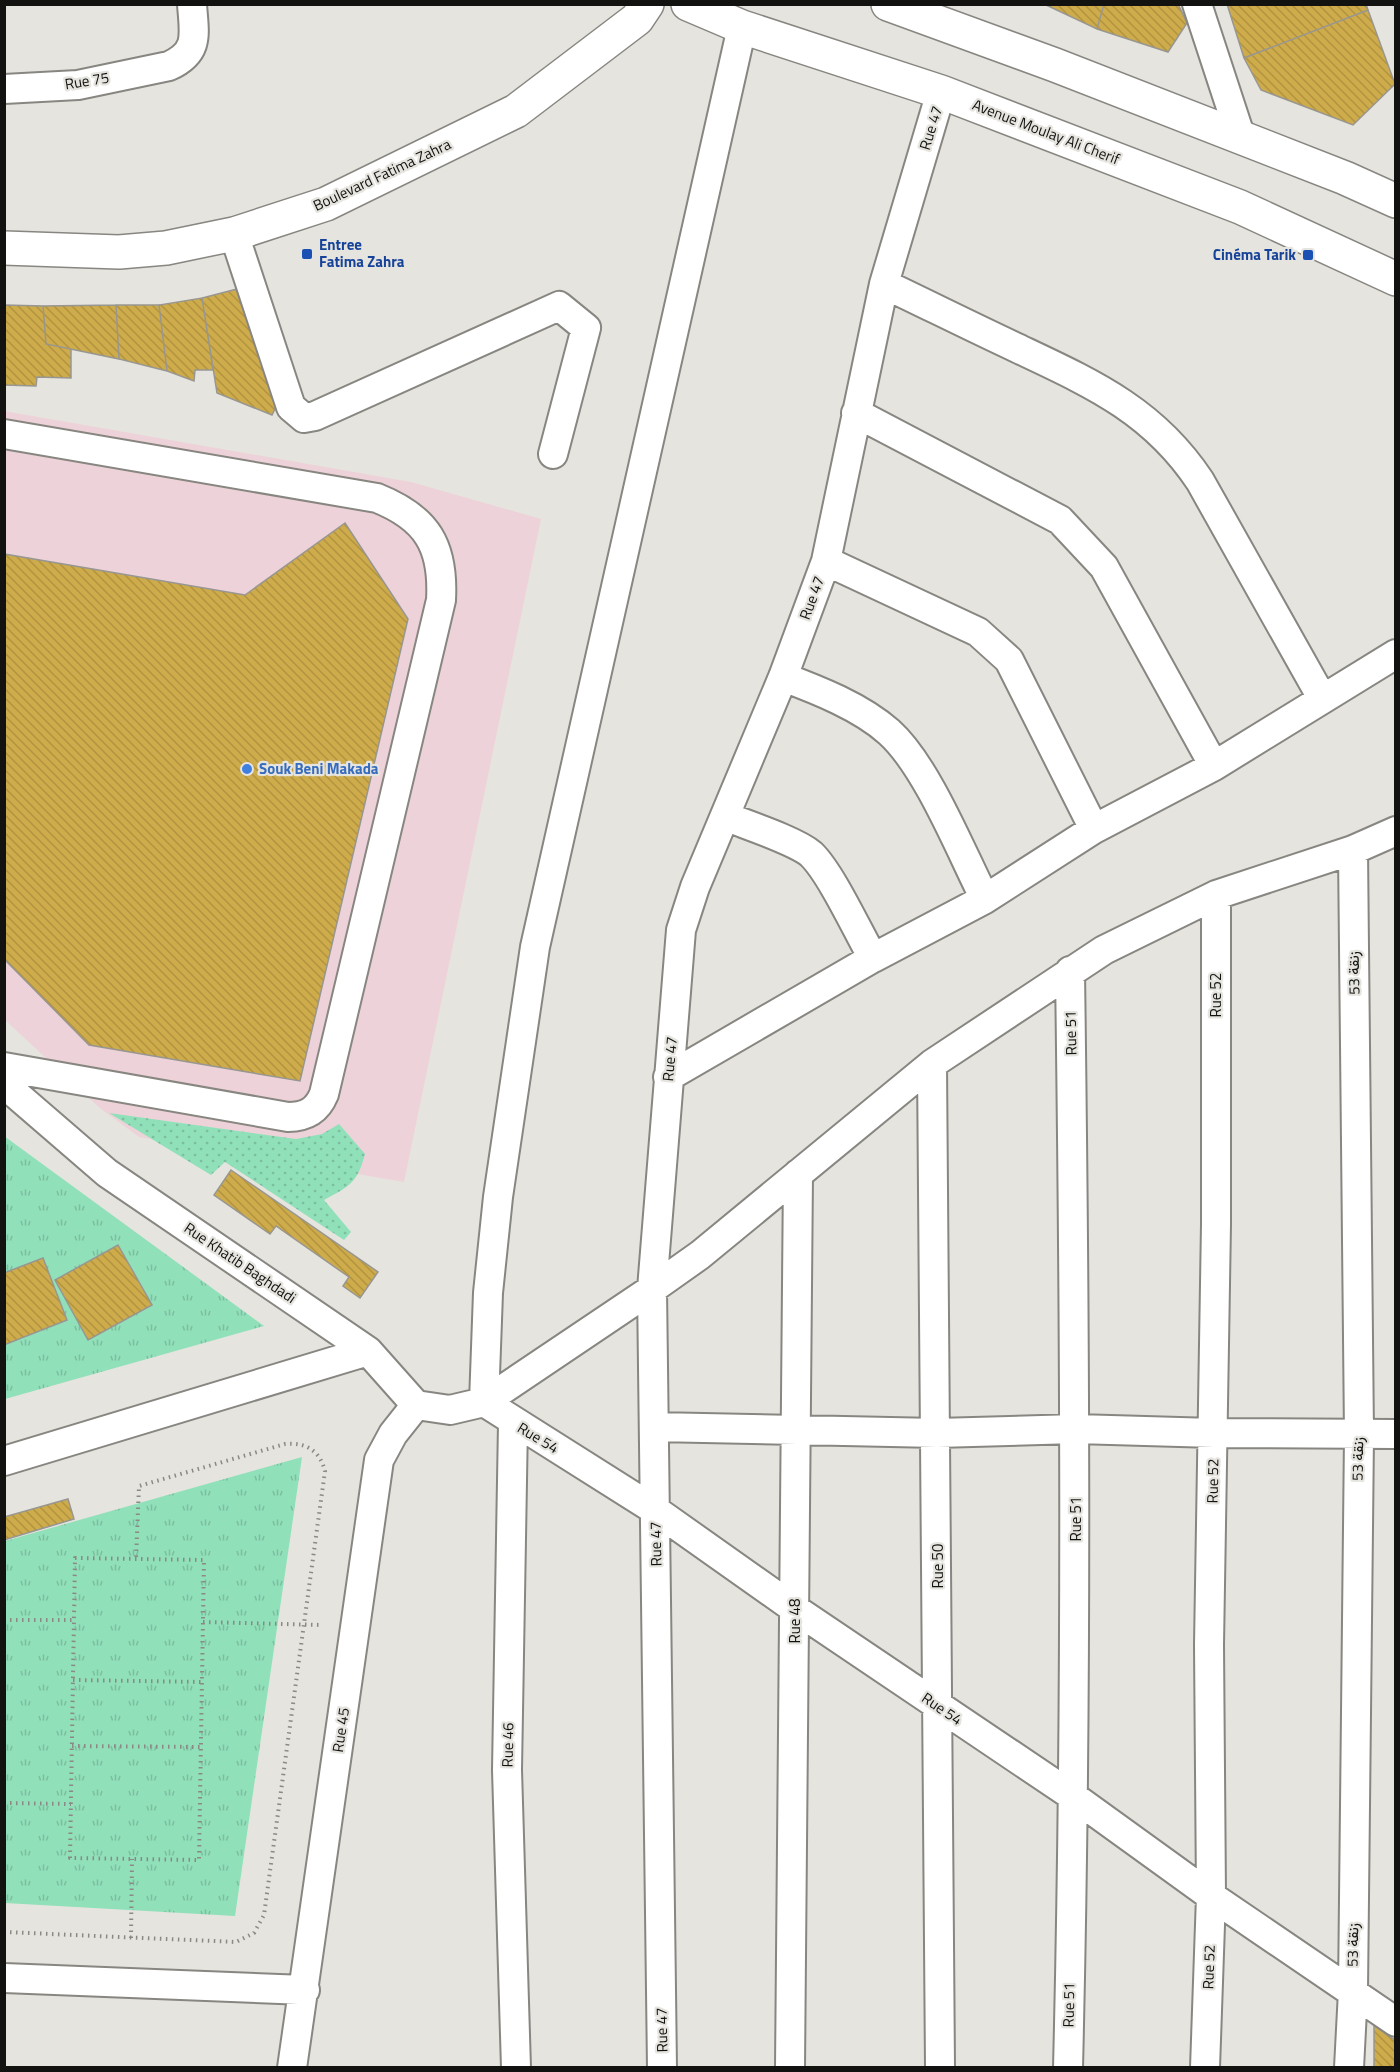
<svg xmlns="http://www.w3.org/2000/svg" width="1400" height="2072" font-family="'Titillium Web',Vazirmatn,sans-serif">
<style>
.commercial{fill:#edd3d9}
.grass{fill:url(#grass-dots)}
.park{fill:url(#park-tufts)}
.building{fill:url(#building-back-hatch);stroke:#989691;stroke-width:1.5}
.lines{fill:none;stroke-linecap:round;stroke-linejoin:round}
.street-casing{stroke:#888681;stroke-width:32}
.secondary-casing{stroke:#888681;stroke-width:36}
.path{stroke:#8a8985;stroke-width:4;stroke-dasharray:1.5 4.5;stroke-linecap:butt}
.street{stroke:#fff;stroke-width:28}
.secondary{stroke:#fff;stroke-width:33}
.transit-dot{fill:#1a4fb4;stroke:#e6e4de;stroke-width:2}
.shop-dot{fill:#3f7fe0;stroke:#e6e4de;stroke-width:2}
.labels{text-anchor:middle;stroke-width:4.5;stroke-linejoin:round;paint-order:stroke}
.street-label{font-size:15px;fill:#121210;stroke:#e6e4de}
.transit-label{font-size:15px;font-weight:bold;fill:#164399;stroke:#e6e4de;text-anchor:start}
.shop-label{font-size:15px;font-weight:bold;fill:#366cbe;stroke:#e6e4de;text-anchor:start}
</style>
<defs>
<pattern id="grass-dots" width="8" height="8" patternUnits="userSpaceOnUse" patternTransform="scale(1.5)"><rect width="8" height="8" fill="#90e0ba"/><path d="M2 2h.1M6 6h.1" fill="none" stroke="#7bbf9f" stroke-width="1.8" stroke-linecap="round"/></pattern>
<pattern id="park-tufts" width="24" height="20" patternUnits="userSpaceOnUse" patternTransform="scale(1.5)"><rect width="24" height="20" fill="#90e0ba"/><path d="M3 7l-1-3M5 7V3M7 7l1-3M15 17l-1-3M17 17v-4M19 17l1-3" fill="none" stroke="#7bbf9f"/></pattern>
<pattern id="building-back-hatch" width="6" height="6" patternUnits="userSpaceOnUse" patternTransform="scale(1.5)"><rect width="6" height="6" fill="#cfac4b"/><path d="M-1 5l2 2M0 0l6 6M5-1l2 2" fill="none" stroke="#b19340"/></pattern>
</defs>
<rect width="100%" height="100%" fill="#e6e4de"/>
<path class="commercial" d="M4 411 411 482 541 519 404 1182 139 1137 101 1109 5 1020Z"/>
<path class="grass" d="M109 1113 296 1139 322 1134 339 1124 365 1154C357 1184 349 1186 324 1200L351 1232 344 1240 225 1162 211 1175Z"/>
<path class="park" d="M4 1136 264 1326 5 1399Z
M302 1457 235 1916 5 1903V1541Z"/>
<path class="building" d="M1044 4H1104L1097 29Z
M1104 4H1178L1187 23 1168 52 1097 29Z
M1227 4H1366L1368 10 1244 58Z
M1368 10 1395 84 1353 125 1261 90 1244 58Z
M241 288 280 399 272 415 217 393 202 298Z
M202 298 213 370H195L194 381 167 371 159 305Z
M4 305 43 306 46 344 71 349V378L37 377 36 386 4 385Z
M116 305H159L167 371 119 359Z
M116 305 119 359 46 344 43 306Z
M345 523 408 619 300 1081 89 1045 4 959V554L245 595Z
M231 1170 378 1272 360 1298 343 1286 349 1277 276 1226 270 1234 214 1195Z
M118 1245 152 1305 88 1340 55 1280Z
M43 1258 67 1320 4 1345V1273Z
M68 1499 74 1519 4 1540V1517Z
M1374 2025 1396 2041V2068H1374Z"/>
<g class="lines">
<defs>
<path id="street" d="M1197 4 1241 138
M4 89 78 85 169 66C200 52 194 34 192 4
M234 234 291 407 304 418 315 416 559 306 586 328 553 454
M884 284C928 305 972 327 1017 348 1091 383 1153 410 1200 481L1322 698
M856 413 1060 520 1104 567 1214 766
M4 434 377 498C427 518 444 546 441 600L324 1094C317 1111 306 1117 288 1117L4 1067
M826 561 978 632 1009 660 1094 829
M783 677C818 690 861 707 889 732 927 766 961 852 985 899
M727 817C747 825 796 841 811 854 831 873 858 932 873 958
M932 1064 940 2068
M668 1077 873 958 985 899 1094 829 1214 766 1396 654
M4 1084 107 1173 368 1351 416 1405 450 1410 484 1402 652 1289 700 1255 932 1064 1104 950 1216 895 1353 850 1396 831
M484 1402 488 1293 498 1197 535 947 742 27
M484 1402 655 1510 795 1609 1074 1797 1211 1896 1396 2022
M513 1423 507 1770 516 2068
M655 1427 937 1433 1076 1429 1214 1433 1396 1434
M4 1461 368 1351
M4 1978 305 1990
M292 2068 379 1460 393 1434 416 1405
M662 2068 652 1289 681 930 695 887 783 677 826 561 884 284 941 92
M790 2068 798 1174
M1068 2068C1077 1702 1075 1337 1070 971
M1205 2068 1211 1896 1209 1645 1216 1224V895
M1349 2068 1353 1991 1359 1435 1353 850"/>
<path id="secondary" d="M688 4 742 27 941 92 1240 207 1396 279
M888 4 1055 65 1345 178 1396 201
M4 248 119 252 166 248 234 234 326 204 516 111 637 19 647 4"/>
</defs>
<use href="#street" class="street-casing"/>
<use href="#secondary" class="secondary-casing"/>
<path class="path" d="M75 1558 204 1560 199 1860 70 1858Z
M4 1620H74
M203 1622 322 1625
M73 1680 202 1682
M72 1746 201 1747
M4 1803 71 1804
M4 1932 236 1942 254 1933 264 1915 325 1471C320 1451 306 1442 285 1444L139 1486 136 1559
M131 1938 132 1859"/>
<use href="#street" class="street"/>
<use href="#secondary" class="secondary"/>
</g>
<g class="transit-dot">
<rect x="301" y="248" width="12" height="12" rx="3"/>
<rect x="1302" y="249" width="12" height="12" rx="3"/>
</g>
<circle class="shop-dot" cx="247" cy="769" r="6"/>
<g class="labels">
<g class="street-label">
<text transform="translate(87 81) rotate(-9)" y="5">Rue 75</text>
<text transform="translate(931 128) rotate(-73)" y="5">Rue 47</text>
<text transform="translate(1046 132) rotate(21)" y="5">Avenue Moulay Ali Cherif</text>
<text transform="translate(382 175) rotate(-25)" y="5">Boulevard Fatima Zahra</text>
<text transform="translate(812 598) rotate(-70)" y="5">Rue 47</text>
<text transform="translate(1354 973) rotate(-91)" y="5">زنقة 53</text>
<text transform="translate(1216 995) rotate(-90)" y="5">Rue 52</text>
<text transform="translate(1071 1033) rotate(-91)" y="5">Rue 51</text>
<text transform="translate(670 1059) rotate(-85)" y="5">Rue 47</text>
<text transform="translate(240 1263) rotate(34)" y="5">Rue Khatib Baghdadi</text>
<text transform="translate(538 1438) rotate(31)" y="5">Rue 54</text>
<text transform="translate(1358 1459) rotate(-89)" y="5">زنقة 53</text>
<text transform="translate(1213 1481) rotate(-89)" y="5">Rue 52</text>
<text transform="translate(1076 1519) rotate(-90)" y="5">Rue 51</text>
<text transform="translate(656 1544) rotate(-91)" y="5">Rue 47</text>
<text transform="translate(938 1566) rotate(-90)" y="5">Rue 50</text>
<text transform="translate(795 1621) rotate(-90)" y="5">Rue 48</text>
<text transform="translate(942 1709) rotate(34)" y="5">Rue 54</text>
<text transform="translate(341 1730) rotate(-82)" y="5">Rue 45</text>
<text transform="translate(508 1745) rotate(-89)" y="5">Rue 46</text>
<text transform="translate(1353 1945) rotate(-89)" y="5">زنقة 53</text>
<text transform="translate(1209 1967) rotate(-88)" y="5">Rue 52</text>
<text transform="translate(1069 2005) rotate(-89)" y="5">Rue 51</text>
<text transform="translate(662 2030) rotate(-91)" y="5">Rue 47</text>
</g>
<g class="transit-label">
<text x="319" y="250">Entree<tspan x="319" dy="17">Fatima Zahra</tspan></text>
<text x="1296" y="260" text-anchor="end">Cinéma Tarik</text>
</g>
<g class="shop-label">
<text x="259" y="774">Souk Beni Makada</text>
</g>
</g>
<rect width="1400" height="2072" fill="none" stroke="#121210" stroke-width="12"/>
</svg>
